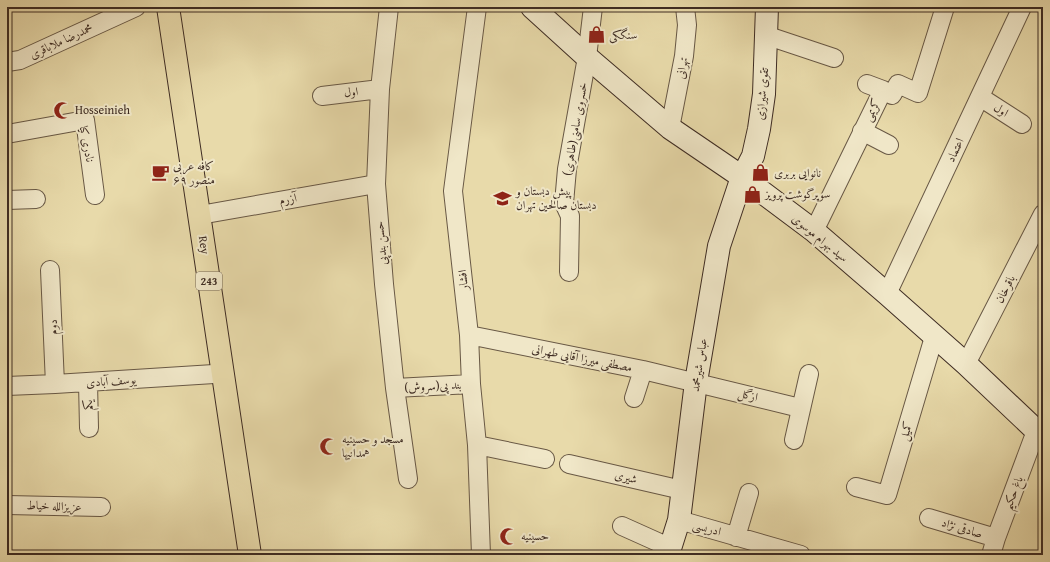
<svg xmlns="http://www.w3.org/2000/svg" width="1050" height="562" font-family="'Gentium Book Plus',Amiri,serif">
<style>
.lines{fill:none;stroke-linecap:round;stroke-linejoin:round}
.street-casing{stroke:#685845;stroke-width:20}
.secondary-casing{stroke:#3e2c23;stroke-width:24}
.primary-casing{stroke:#3e2c23;stroke-width:24}
.street{stroke:#f0e7c8;stroke-width:18}
.secondary{stroke:#f0e7c8;stroke-width:22}
.primary{stroke:#e8daaa;stroke-width:22}
.labels{text-anchor:middle;stroke-width:4;stroke-linejoin:round;paint-order:stroke}
.shield{fill:#f0e7c8;stroke:#736454;stroke-width:1}
.shield-label{font-size:11px;font-weight:bold;fill:#3e2c23}
.poi-label{font-size:12px;fill:#3e2c23;stroke:#f0e7c8;text-anchor:start}
.street-label{font-size:12px;fill:#3e2c23;stroke:#f0e7c8}
</style>
<rect width="100%" height="100%" fill="#e8daaa"/>
<filter id="stains"><feTurbulence type="fractalNoise" baseFrequency=".005" numOctaves="4"/><feColorMatrix values="0 0 0 0 .2 0 0 0 0 .09 0 0 0 0 .02 0 0 0 .5 -.17"/></filter>
<radialGradient id="worn" r=".72"><stop offset=".6" stop-color="#630" stop-opacity="0"/><stop offset="1" stop-color="#630" stop-opacity=".3"/></radialGradient>
<g class="lines">
<defs>
<path id="street" d="M389 7 380 89 376 184 384 284 395 388 408 479
M477 7 453 191 469 335 471 384 477 445 481 555
M765 35 834 58
M7 62 20 60 136 7
M867 84 883 90
M322 96 380 89
M980 97 1022 124
M670 128 684 56 687 25 685 7
M862 131 889 145
M7 134 85 120 95 195
M7 200 36 199
M200 215 376 184
M814 231 883 90 892 95 898 84 918 93 945 7
M50 270 55 384
M569 272 570 216 564 203 567 169 587 57 593 7
M887 294 1022 7
M469 335 643 370 800 408
M966 364 1043 214
M88 382 89 428
M7 386 55 384 214 374
M395 388 471 384
M634 398 643 370
M794 440 809 374
M477 445 545 459
M569 464 682 490
M856 487 887 495 934 337
M7 505 101 507
M929 518 996 538
M679 520 801 555
M622 526 671 548
M736 537 749 493
M991 555 996 538 1036 431"/>
<path id="secondary" d="M532 7 587 57 670 128 742 177 814 231 887 294 966 364 1043 437
M668 555 679 520 696 382 719 246 742 177 753 156 759 129 764 94 767 7"/>
<path id="primary" d="M168 7 250 555"/>
</defs>
<use href="#street" class="street-casing"/>
<use href="#secondary" class="secondary-casing"/>
<use href="#primary" class="primary-casing"/>
<use href="#street" class="street"/>
<use href="#secondary" class="secondary"/>
<use href="#primary" class="primary"/>
</g>
<defs>
<symbol id="shop-bare" viewBox="-9 -9 18 18"><path d="M-5-2.5h2.3a2.7 3.5 0 0 1 5.4 0H5L5.5 6h-11ZM-1.5-2.5h3a1.5 2.3 0 0 0-3 0Z" fill="#8f2418" stroke="#f0e7c8" stroke-width="2.5" paint-order="stroke"/></symbol>
<symbol id="mosque-bare" viewBox="-9 -9 18 18"><path d="M3.5-4.9A6 6 0 1 0 3.5 4.9A5 5 0 1 1 3.5-4.9Z" fill="#8f2418" stroke="#f0e7c8" stroke-width="2.5" paint-order="stroke"/></symbol>
<symbol id="cafe-bare" viewBox="-9 -9 18 18"><path d="M-5.5-4.5H6V0H3Q3 3.5 0 3.5H-2.5Q-5.5 3.5-5.5 0ZM3-3.2v2h1.7v-2ZM-6 4.5H4V6H-6Z" fill="#8f2418" stroke="#f0e7c8" stroke-width="2.5" paint-order="stroke"/></symbol>
<symbol id="school-bare" viewBox="-9 -9 18 18"><path d="M0-5L7-2L0 1L-7-2ZM-4 1L0 2.5L4 1V4Q0 6-4 4Z" fill="#8f2418" stroke="#f0e7c8" stroke-width="2.5" paint-order="stroke"/></symbol>
</defs>
<g fill-rule="evenodd">
<use href="#shop-bare" x="584" y="22" width="25" height="25"/>
<use href="#mosque-bare" x="50" y="98" width="25" height="25"/>
<use href="#cafe-bare" x="148" y="160" width="25" height="25"/>
<use href="#shop-bare" x="748" y="160" width="25" height="25"/>
<use href="#shop-bare" x="740" y="182" width="25" height="25"/>
<use href="#school-bare" x="490" y="186" width="25" height="25"/>
<use href="#mosque-bare" x="316" y="434" width="25" height="25"/>
<use href="#mosque-bare" x="496" y="524" width="25" height="25"/>
</g>
<g class="labels">
<rect class="shield" x="196" y="272" width="26" height="18" rx="3"/>
<g class="shield-label">
<text x="209" y="285">243</text>
</g>
<g class="poi-label">
<text x="609" y="39">سنگکی</text>
<text x="75" y="114">Hosseinieh</text>
<text x="173" y="170">کافه عربی<tspan x="173" dy="14">منصور ۶۹</tspan></text>
<text x="774" y="177">نانوایی بربری</text>
<text x="516" y="195">پیش دبستان و<tspan x="516" dy="14">دبستان صالحین تهران</tspan></text>
<text x="765" y="198">سوپرگوشت پرویز</text>
<text x="342" y="443">مسجد و حسینیه<tspan x="342" dy="14">همدانیها</tspan></text>
<text x="521" y="540">حسینیه</text>
</g>
<g class="street-label">
<text transform="translate(61 41) rotate(-25)" y="4">محمدرضا ملاباقری</text>
<text transform="translate(682 68) rotate(-80)" y="4">تهرانی</text>
<text transform="translate(351 92) rotate(-6)" y="4">اول</text>
<text transform="translate(762 94) rotate(-85)" y="4">تقوی شیرازی</text>
<text transform="translate(872 110) rotate(-63)" y="4">کریمی</text>
<text transform="translate(1001 110) rotate(32)" y="4">اول</text>
<text transform="translate(575 129) rotate(-80)" y="4">خسروی سامنی(طاهری)</text>
<text transform="translate(87 144) rotate(79)" y="4">نادری کیا</text>
<text transform="translate(955 150) rotate(-65)" y="4">اعتماد</text>
<text transform="translate(288 199) rotate(-10)" y="4">آزرم</text>
<text transform="translate(820 238) rotate(39)" y="4">سید بهرام موسوی</text>
<text transform="translate(381 243) rotate(-95)" y="4">حسن بندپی</text>
<text transform="translate(204 245) rotate(82)" y="4">Rey</text>
<text transform="translate(463 280) rotate(-96)" y="4">افشار</text>
<text transform="translate(1005 289) rotate(-63)" y="4">باقرخان</text>
<text transform="translate(53 327) rotate(-92)" y="4">دوم</text>
<text transform="translate(582 358) rotate(11)" y="4">مصطفی میرزا آقایی طهرانی</text>
<text transform="translate(699 365) rotate(-81)" y="4">عباس شیرمحمد</text>
<text transform="translate(111 381) rotate(-4)" y="4">یوسف آبادی</text>
<text transform="translate(433 386) rotate(-3)" y="4">بند پی(سروش)</text>
<text transform="translate(748 395) rotate(14)" y="4">ازگل</text>
<text transform="translate(88 405) rotate(-91)" y="4">یکم</text>
<text transform="translate(906 431) rotate(-73)" y="4">کمیل</text>
<text transform="translate(626 477) rotate(13)" y="4">شیری</text>
<text transform="translate(1013 493) rotate(-69)" y="4">باغ حکیم</text>
<text transform="translate(54 506) rotate(2)" y="4">عزیزالله خیاط</text>
<text transform="translate(707 528) rotate(16)" y="4">ادریسی</text>
<text transform="translate(962 528) rotate(17)" y="4">صادقی نژاد</text>
</g>
</g>
<rect width="1050" height="562" fill="none" stroke="#e8daaa" stroke-width="24"/>
<rect x="8" y="8" width="1034" height="546" fill="none" stroke="#3e2c23" stroke-width="2"/>
<rect x="12" y="12" width="1026" height="538" fill="none" stroke="#3e2c23"/>
<rect width="100%" height="100%" filter="url(#stains)"/>
<rect width="100%" height="100%" fill="url(#worn)"/>
</svg>
